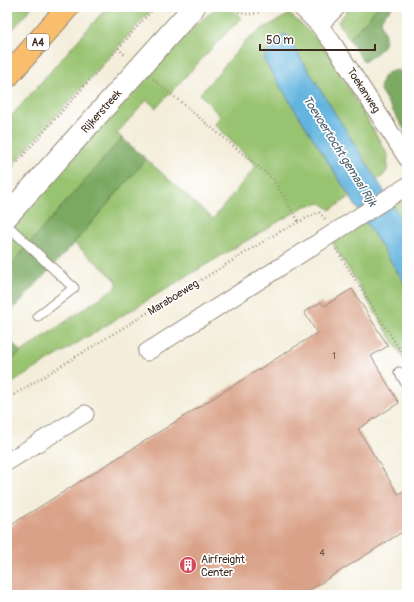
<svg xmlns="http://www.w3.org/2000/svg" width="414" height="602" font-family="Pangolin,sans-serif">
<style>
.green{fill:#98c370;stroke:#6a7647}
.forest{fill:#7aa962;stroke:#5a6a40}
.water{fill:#63b4de;stroke:#4f6f7e}
.building{fill:#d9a187}
.lines{fill:none;stroke-linecap:round;stroke-linejoin:round}
.service-casing{stroke:#978c7c;stroke-width:11}
.minor-casing{stroke:#978c7c;stroke-width:19}
.tertiary-casing{stroke:#978c7c;stroke-width:24}
.motorway-casing{stroke:#978c7c;stroke-width:24}
.path{stroke:#978c7c;stroke-width:2.5;stroke-dasharray:1 3;stroke-linecap:butt}
.service{stroke:#fff;stroke-width:9}
.minor{stroke:#fff;stroke-width:17}
.tertiary{stroke:#fff;stroke-width:22}
.motorway{stroke:#f9be6d;stroke-width:22}
.labels{text-anchor:middle;stroke-width:3.5;stroke-linejoin:round;paint-order:stroke}
.number-label{font-size:9px;fill:#624838}
.shield{fill:#fff;stroke:#766a62;stroke-width:1}
.shield-label{font-size:10px;font-weight:bold;fill:#3b2a1e}
.street-label{font-size:11px;fill:#3b2a1e;stroke:#fff}
.poi-label{font-size:11px;fill:#3b2a1e;stroke:#fff;text-anchor:start}
.water-label{font-size:12px;font-style:italic;fill:#4b616b;stroke:#fff}
</style>
<rect width="100%" height="100%" fill="#fff"/>
<filter id="ink" filterUnits="userSpaceOnUse"><feTurbulence type="fractalNoise" baseFrequency=".025" numOctaves="2"/><feDisplacementMap in="SourceGraphic" scale="8" xChannelSelector="R" yChannelSelector="G"/><feConvolveMatrix kernelMatrix="1 2 1 2 8 2 1 2 1" color-interpolation-filters="sRGB"/></filter>
<filter id="wash" filterUnits="userSpaceOnUse"><feTurbulence type="fractalNoise" baseFrequency=".012" numOctaves="4" result="noise"/><feDisplacementMap in="SourceGraphic" scale="16" xChannelSelector="R" yChannelSelector="G"/><feGaussianBlur stdDeviation="0.9" result="paint"/><feColorMatrix in="noise" values="0 0 0 0 0 0 0 0 0 0 0 0 0 0 0 0 0 1.4 0 .05"/><feComposite in="paint" operator="in"/></filter>
<g filter="url(#wash)">
<rect width="100%" height="100%" fill="#f3edd9"/>
<path class="green" d="M11 7H32L7 36V12Z
M107 7H154L7 171V121Z
M217 7H229L242 18 228 31 156 108 147 100 117 133 122 138 7 269V216L176 42Z
M350 7H378L349 39 338 22Z
M290 14 324 46 388 155 387 171 382 177 376 180 286 34 281 38 279 37 266 52 268 54 263 59 350 197 330 210 322 203 305 206 182 279 7 386V362L117 286V282L114 278 74 243 146 159 213 219 256 166 215 125 220 116 200 94 245 42 262 29Z
M398 201H407V228L392 205Z
M366 221 407 287V364L332 242Z"/>
<path class="forest" d="M378 7H393C390 10 384 14 382 18 379 25 385 30 385 37 386 49 372 58 363 61L349 39Z
M397 70 407 73V134L380 90C382 76 383 73 397 70Z
M122 138 146 159 74 243 7 316V269Z
M7 336 21 353 7 362Z"/>
<path class="water" d="M285 33 407 228V287L263 59 267 54 266 52 279 37 281 38Z"/>
<g id="blocks">
<path class="building" d="M352 289 388 346 371 356 399 403 358 429 398 494 407 489V529L302 595H7V529L17 521 317 333 304 312 321 302 324 306Z"/>
</g>
</g>
<g filter="url(#ink)">
<use href="#blocks" fill-opacity="0" stroke="#978c7c" stroke-width="1"/>
<g class="lines">
<defs>
<path id="service" d="M7 225 74 288 38 316
M399 372 407 385"/>
<path id="minor" d="M301 7 319 25 332 42 407 158
M319 25 337 7
M147 352 407 186
M7 462 85 414"/>
<path id="tertiary" d="M7 216 194 7"/>
<path id="motorway" d="M7 77 68 7"/>
</defs>
<use href="#service" class="service-casing"/>
<use href="#minor" class="minor-casing"/>
<use href="#tertiary" class="tertiary-casing"/>
<use href="#motorway" class="motorway-casing"/>
<path class="path" d="M232 7C243 17 255 16 267 7
M118 48 126 56
M153 79 273 179 299 222
M7 174 62 111 155 7
M336 249 407 361
M7 399 279 232 319 212 326 220"/>
<use href="#service" class="service"/>
<use href="#minor" class="minor"/>
<use href="#tertiary" class="tertiary"/>
<use href="#motorway" class="motorway"/>
</g>
</g>
<defs>
<symbol id="building-disc" viewBox="-11 -11 22 22"><circle r="9.5" fill="#d1495b" stroke="#fff"/><path d="M-4-6H4V6H1V3H-1V6H-4ZM-2.5-4.3h1.7v1.8h-1.7ZM.8-4.3h1.7v1.8H.8ZM-2.5-1h1.7V.8h-1.7ZM.8-1h1.7V.8H.8Z" fill="#fff"/></symbol>
</defs>
<g fill-rule="evenodd">
<use href="#building-disc" x="178" y="555" width="20" height="20"/>
</g>
<g class="labels">
<g class="number-label">
<text x="334" y="359">1</text>
<text x="322" y="556">4</text>
</g>
<rect class="shield" x="27" y="34" width="22" height="16" rx="3"/>
<g class="shield-label">
<text x="38" y="46">A4</text>
</g>
<g class="street-label">
<text transform="translate(364 90) rotate(57)" y="4">Toekanweg</text>
<text transform="translate(101 111) rotate(-48)" y="4">Rijkerstreek</text>
<text transform="translate(173 297) rotate(-32)" y="4">Maraboeweg</text>
</g>
<g class="poi-label">
<text x="201" y="563">Airfreight<tspan x="201" dy="13">Center</tspan></text>
</g>
<g class="water-label">
<text transform="translate(340 151) rotate(58)" y="4">Toevoertocht gemaal Rijk</text>
</g>
</g>
<rect width="414" height="602" fill="none" stroke="#fff" stroke-width="24"/>
<path d="M260 44v6h115v-6" fill="none" stroke="#3b2a1e" stroke-width="2"/>
<text x="266" y="44" font-size="12" fill="#3b2a1e" stroke="#ffffff" stroke-width="3" paint-order="stroke">50 m</text>
</svg>
